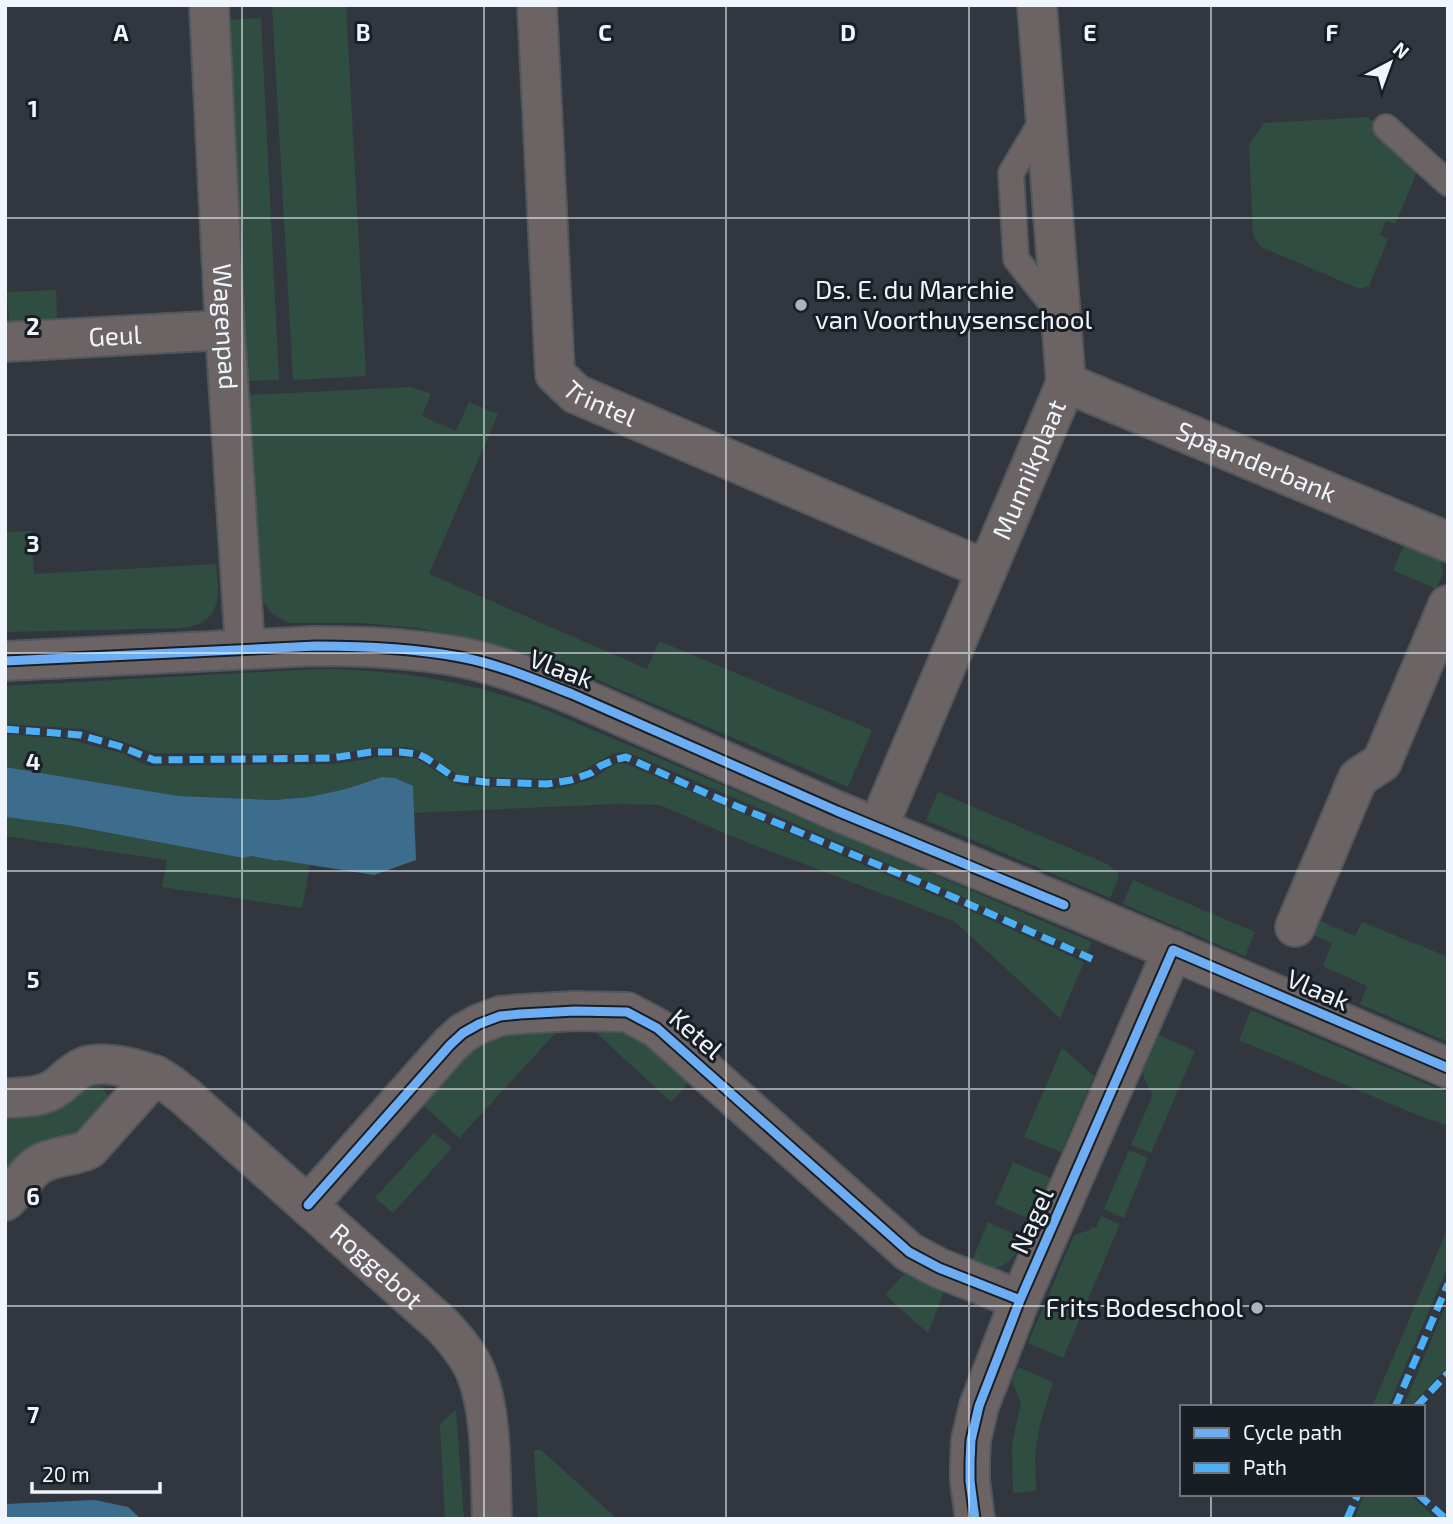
<svg xmlns="http://www.w3.org/2000/svg" width="1453" height="1524" font-family="'Exo 2',sans-serif">
<style>
.green{fill:#304d42}
.water{fill:#3c6d8c}
.lines{fill:none;stroke-linecap:round;stroke-linejoin:round}
.service-casing{stroke:#51565d;stroke-width:28}
.minor-casing{stroke:#51565d;stroke-width:42}
.tertiary-casing{stroke:#51565d;stroke-width:42}
.service{stroke:#6b6364;stroke-width:24}
.minor{stroke:#6b6364;stroke-width:38}
.tertiary{stroke:#6b6364;stroke-width:38}
.quiet{stroke:#4cb0f7;stroke-width:7;stroke-dasharray:14 7;stroke-linecap:butt}
.cycleway-casing{stroke:#191d24;stroke-width:13}
.cycleway{stroke:#6dadf4;stroke-width:9}
.grid{fill:none;stroke:#f0f5fd;stroke-width:2;stroke-opacity:0.55}
.poi-dot{fill:#aeb2ba;stroke:#191d24;stroke-width:2.5}
.labels{text-anchor:middle;stroke-width:6;stroke-linejoin:round;paint-order:stroke}
.poi-label{font-size:26px;fill:#f0f5fd;stroke:#191d24;text-anchor:start}
.street-label{font-size:26px;fill:#f0f5fd;stroke:#191d24}
.grid-label{font-size:23px;text-anchor:middle;font-weight:bold;fill:#f0f5fd;stroke:#191d24;stroke-width:6;stroke-linejoin:round;paint-order:stroke}
</style>
<rect width="100%" height="100%" fill="#32373f"/>
<path class="green" d="M272 5H346L366 376 293 380Z
M261 18 279 380 248 381 229 20Z
M1368 117 1420 165 1395 224 1386 221 1380 235 1388 239 1369 286 1360 289 1261 247 1253 235 1249 145 1264 123Z
M56 290 57 320 9 323 7 292Z
M411 387 431 394 422 416 456 431 469 402 498 414 429 574 647 669 659 641 872 730 848 787 591 677 534 655 474 639 416 628 362 623H288L271 613 259 594 248 395Z
M31 531 34 574 216 564C218 584 223 611 202 622 197 625 191 626 186 628L5 632V532Z
M1405 543 1440 559 1443 573 1436 589 1393 570Z
M333 669C403 671 467 682 534 705L1092 942 1087 953 884 862 632 754 622 752 612 754 579 773 559 778 547 779 460 776 424 752 407 747H378L335 754 153 753 127 743 83 729 5 724V686L299 670Z
M5 734 68 739 124 754 148 766 336 764 379 757 415 758 455 783 467 786 552 789 573 785 593 779 615 764 624 763 955 904 1084 962 1060 1018 954 921 736 838 660 805 619 804 414 813V796L389 777H382L346 789 309 797 274 800 178 796 5 767Z
M938 792 1107 864 1117 872 1119 877 1110 898 926 820Z
M5 817 67 825 243 858 251 856 276 861 279 860 310 864 302 908 162 887 167 860 5 836Z
M1133 880 1255 932 1245 956 1123 904Z
M1315 919 1355 936 1362 922 1448 957V1042L1360 1004 1367 986 1323 966 1332 943 1309 933Z
M1251 1010 1448 1093V1126L1415 1114 1239 1040Z
M590 1027H613L648 1044 690 1081 671 1102Z
M559 1029 459 1138 421 1103 471 1047 500 1035Z
M1156 1034 1195 1051 1151 1153 1131 1145 1153 1094C1150 1090 1144 1080 1143 1074 1142 1063 1152 1044 1156 1034Z
M1062 1048 1094 1076 1061 1152 1024 1137Z
M97 1085 101 1086 110 1098 82 1136 5 1179V1112L74 1090Z
M434 1133 452 1148 393 1213 375 1198Z
M1129 1150 1148 1158 1124 1218 1104 1209Z
M1013 1162 1051 1178 1032 1220 995 1204Z
M1101 1216 1120 1224 1063 1358 1028 1343 1074 1235 1090 1230 1093 1227 1096 1228Z
M988 1222 1024 1239C1011 1265 1000 1274 971 1263Z
M1448 1228V1266L1388 1407H1372Z
M908 1270 945 1289 928 1333 885 1295Z
M1448 1300V1366L1410 1407H1403Z
M1018 1367 1053 1382 1040 1424 1035 1454 1036 1491 1013 1493 1012 1446 1017 1420 1021 1403 1012 1381Z
M456 1410 464 1519H445L440 1424Z
M534 1450H541L613 1515V1519H538Z
M1365 1494H1409L1437 1519H1354Z"/>
<path class="water" d="M5 767 178 796 274 800 309 797 346 789 382 777 395 778 413 786 416 860 374 875 279 860 277 861 251 856 243 858 67 825 5 817Z
M95 1500 128 1507 141 1519H5V1504Z"/>
<g class="lines">
<defs>
<path id="service" d="M1045 116 1011 173 1016 259 1060 314
M1386 127 1448 183"/>
<g id="minor">
<path id="s1" d="M209 5 225 330 245 648"/>
<path id="s2" d="M537 5 555 374 576 394 987 570"/>
<path id="s3" d="M5 342 225 330"/>
<path id="s4" d="M1066 383 1448 542"/>
<path id="s5" d="M878 827 1066 383 1037 5"/>
<path d="M1295 927 1358 778 1382 762 1448 605"/>
<path id="s6" d="M5 1098C24 1097 42 1098 57 1087 66 1080 74 1071 84 1067 102 1060 135 1068 153 1075 165 1079 175 1089 185 1096L442 1325C455 1339 469 1355 476 1373 493 1415 490 1474 492 1519"/>
<path d="M5 1201C18 1190 26 1172 40 1164 55 1155 74 1157 89 1149L155 1075"/>
<path d="M308 1205 450 1045 463 1033 479 1024 500 1016 520 1014 575 1011 627 1012 657 1028 909 1252 939 1268 1020 1300"/>
</g>
<path id="tertiary" d="M5 661 316 646C364 646 412 648 460 657 498 664 536 680 572 694L837 811 1082 912 1448 1068
M975 1519 970 1481V1461L971 1440 979 1406 1020 1300 1173 950"/>
</defs>
<use href="#service" class="service-casing"/>
<use href="#minor" class="minor-casing"/>
<use href="#tertiary" class="tertiary-casing"/>
<use href="#service" class="service"/>
<use href="#minor" class="minor"/>
<use href="#tertiary" class="tertiary"/>
<path class="quiet" d="M5 729 80 735 119 746 154 760 332 758 371 752H400L418 754 426 758 455 778 485 782 547 784 571 780 591 773 600 766 614 760 626 757 712 796 917 881 1092 959
M1395 1407 1448 1284
M1416 1407 1448 1373
M1418 1494 1446 1519
M1347 1519 1358 1494"/>
<defs>
<path id="cycleway" d="M5 661 316 646C364 646 412 648 460 657 498 664 536 680 572 694L837 811 1064 905
M308 1205 450 1045 463 1033 479 1024 500 1016 520 1014 575 1011 627 1012 657 1028 909 1252 939 1268 1020 1300
M975 1519 970 1481V1461L971 1440 979 1406 1020 1300 1173 950 1448 1068"/>
</defs>
<use href="#cycleway" class="cycleway-casing"/>
<use href="#cycleway" class="cycleway"/>
</g>
<path class="grid" d="M242 5V1519M484 5V1519M726 5V1519M969 5V1519M1211 5V1407M5 218H1448M5 435H1448M5 653H1448M5 871H1448M5 1089H1448M5 1306H1448M1211 1494V1519"/>
<g class="poi-dot">
<circle cx="801" cy="305" r="7"/>
<circle cx="1257" cy="1308" r="7"/>
</g>
<g class="labels">
<g class="poi-label">
<text x="815" y="299">Ds. E. du Marchie<tspan x="815" dy="30">van Voorthuysenschool</tspan></text>
<text x="1243" y="1317" text-anchor="end">Frits Bodeschool</text>
</g>
<g class="street-label">
<text dy="9" stroke="none"><textPath href="#s1" startOffset="322">Wagenpad</textPath></text>
<text dy="9" stroke="none"><textPath href="#s3" startOffset="110">Geul</textPath></text>
<text dy="9" stroke="none"><textPath href="#s2" startOffset="424">Trintel</textPath></text>
<text dy="9" stroke="none"><textPath href="#s4" startOffset="206">Spaanderbank</textPath></text>
<text dy="9" stroke="none"><textPath href="#s5" startOffset="388">Munnikplaat</textPath></text>
<text transform="translate(561 669) rotate(21)" y="9">Vlaak</text>
<text transform="translate(1318 990) rotate(23)" y="9">Vlaak</text>
<text transform="translate(696 1034) rotate(41)" y="9">Ketel</text>
<text transform="translate(1032 1221) rotate(-66)" y="9">Nagel</text>
<text dy="9" stroke="none"><textPath href="#s6" startOffset="453">Roggebot</textPath></text>
</g>
</g>
<g class="grid-label">
<text x="121" y="41">A</text>
<text x="363" y="41">B</text>
<text x="605" y="41">C</text>
<text x="848" y="41">D</text>
<text x="1090" y="41">E</text>
<text x="1332" y="41">F</text>
<text x="33" y="117">1</text>
<text x="33" y="335">2</text>
<text x="33" y="552">3</text>
<text x="33" y="770">4</text>
<text x="33" y="988">5</text>
<text x="33" y="1205">6</text>
<text x="33" y="1423">7</text>
</g>
<rect width="1453" height="1524" fill="none" stroke="#f0f5fd" stroke-width="14"/>
<rect x="1180" y="1405" width="245" height="91" fill="#191d24" stroke="#6f737b" stroke-width="2"/>
<rect x="1194" y="1428" width="35" height="10" fill="#6dadf4" stroke="#6f737b" stroke-width="2"/>
<text x="1243" y="1440" font-size="21" fill="#f0f5fd">Cycle path</text>
<rect x="1194" y="1463" width="35" height="10" fill="#4cb0f7" stroke="#6f737b" stroke-width="2"/>
<text x="1243" y="1475" font-size="21" fill="#f0f5fd">Path</text>
<g transform="translate(1390 63) rotate(41)" stroke="#191d24" stroke-width="5" paint-order="stroke">
<path d="M0-5L12 26L0 18L-12 26Z" fill="#f0f5fd"/>
<text y="-10" font-size="19" font-weight="bold" text-anchor="middle" fill="#f0f5fd">N</text>
</g>
<path d="M32 1482v10h128v-10" fill="none" stroke="#f0f5fd" stroke-width="3.5"/>
<text x="42" y="1482" font-size="21" fill="#f0f5fd" stroke="#191d24" stroke-width="5" paint-order="stroke">20 m</text>
</svg>
